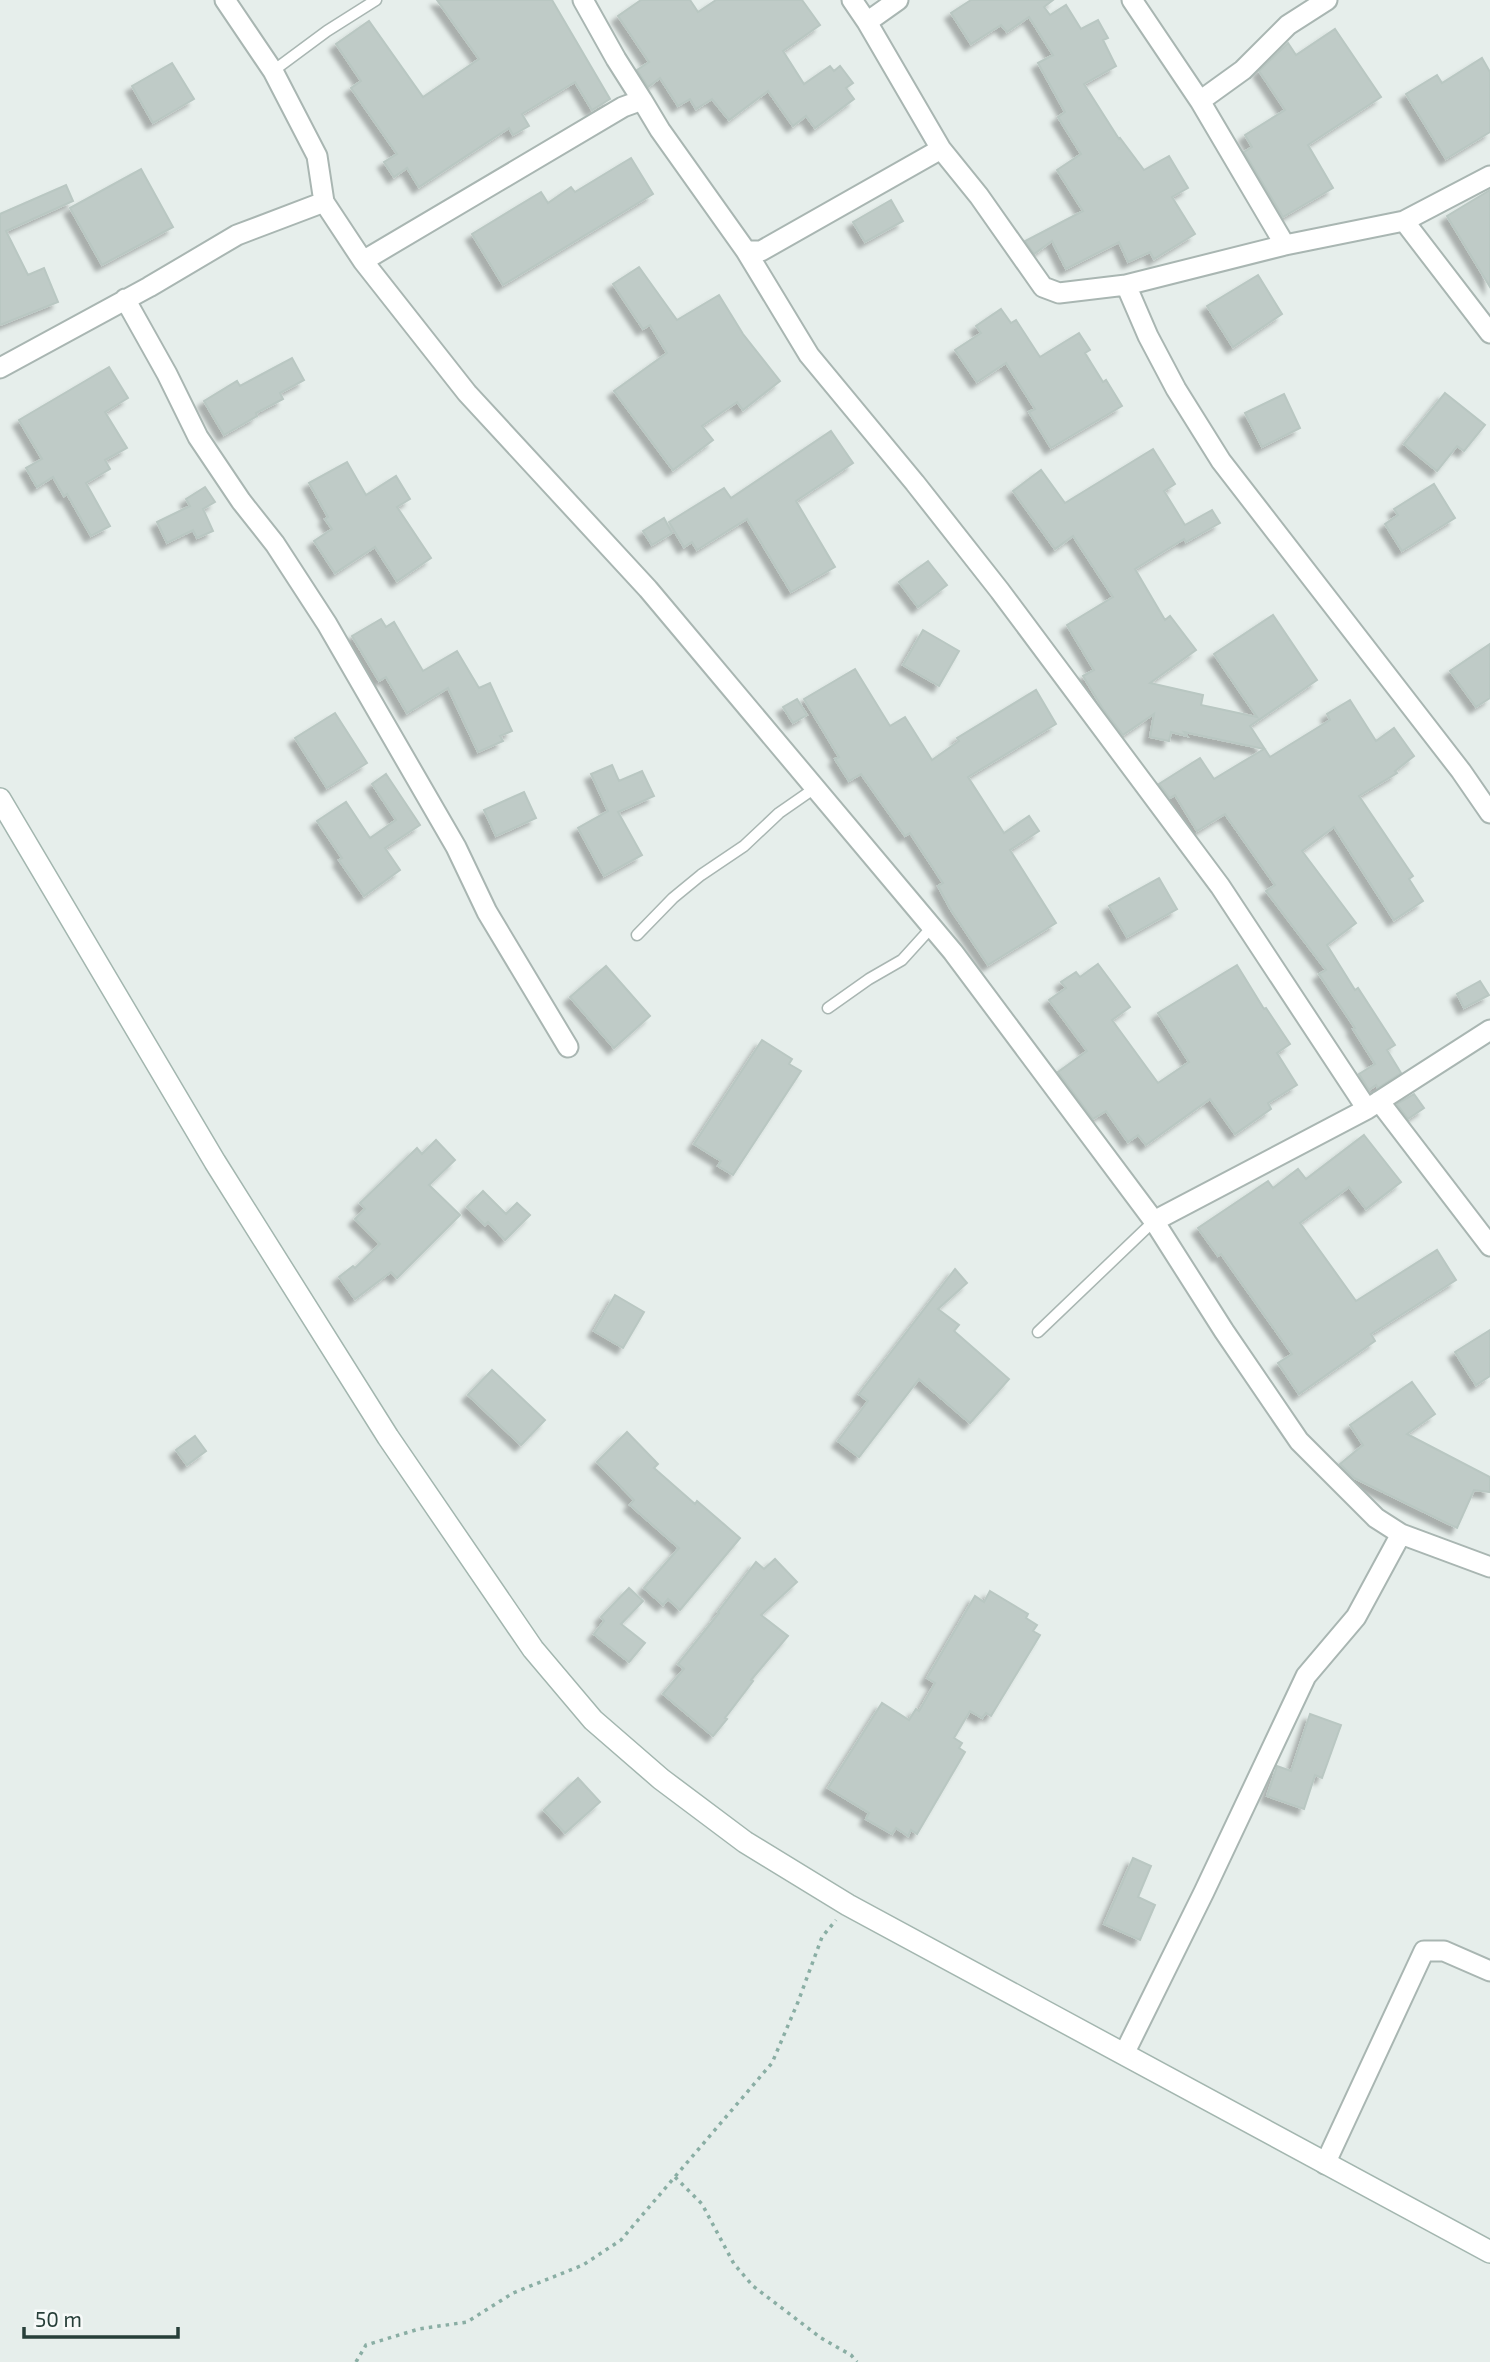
<svg xmlns="http://www.w3.org/2000/svg" width="1490" height="2362" font-family="'Exo 2',sans-serif">
<style>
.building{fill:#bfcbc7;stroke:#b9c7c2;stroke-width:2;filter:url(#shadow)}
.lines{fill:none;stroke-linecap:round;stroke-linejoin:round}
.lane-casing{stroke:#a9b6b2;stroke-width:13}
.street-casing{stroke:#a9b6b2;stroke-width:23}
.secondary-casing{stroke:#a3b6af;stroke-width:24}
.path{stroke:#8aaea4;stroke-width:3.5;stroke-dasharray:3.5 5;stroke-linecap:butt}
.lane{stroke:#fff;stroke-width:10}
.street{stroke:#fff;stroke-width:19}
.secondary{stroke:#fff;stroke-width:21}
</style>
<defs>
<filter id="shadow"><feDropShadow dx="-6" dy="6" stdDeviation="2" flood-color="#0004"/></filter>
</defs>
<rect width="100%" height="100%" fill="#e6eeeb"/>
<path class="building" d="M437 0H552L610 99 592 110 575 82 522 114 529 126 513 135 509 128 419 187 407 168 394 177 384 162 397 154 351 88 361 81 336 44 369 21 423 97 479 59Z
M641 0H690L698 12 716 0H802L820 25 783 51 804 84 830 66 834 71 840 66 853 83 846 88 854 99 815 128 806 116 793 126 768 91 729 120 712 99 696 109 690 99 678 106 660 78 648 87 637 70 649 62 618 16Z
M971 0H1053L1044 7 1050 15 1066 5 1081 29 1098 20 1108 38 1103 40 1116 66 1084 84 1119 139 1120 138 1144 170 1169 156 1188 188 1172 197 1195 234 1154 259 1150 252 1128 262 1119 242 1066 269 1052 241 1034 254 1025 241 1083 211 1057 170 1081 154 1058 117 1065 112 1038 63 1053 55 1029 17 1007 32 1001 25 971 44 951 13Z
M1335 29 1381 97 1308 145 1333 188 1283 217 1244 152 1252 147 1245 135 1285 110 1259 71 1288 43 1296 55Z
M1482 58 1490 72V132L1446 159 1406 94 1437 75 1442 83Z
M172 63 194 99 153 123 132 86Z
M631 158 653 194 503 285 472 234 541 192 548 203 571 187 575 192Z
M141 169 173 227 102 265 70 208Z
M66 185 73 201 6 231 28 275 44 268 58 302 0 325V214Z
M1490 190V287L1447 216Z
M891 200 903 221 865 242 853 222Z
M639 267 677 320 719 295 743 334 780 381 743 410 737 402 702 426 713 440 673 470 614 391 667 353 650 325 643 329 613 284Z
M1258 275 1282 314 1233 347 1207 306Z
M1001 309 1011 323 1016 320 1040 357 1079 333 1090 350 1085 353 1103 382 1106 380 1122 406 1051 448 1029 412 1035 409 1006 363 977 382 955 350 981 333 976 326Z
M292 358 304 380 280 393 283 399 256 413 257 416 224 435 204 401 237 381 240 386Z
M109 367 128 398 105 412 127 448 105 460 110 469 86 483 110 526 91 536 67 494 64 496 53 477 37 487 26 468 42 459 19 420Z
M1445 393 1485 425 1464 451 1457 446 1437 471 1404 444Z
M1284 394 1300 428 1262 447 1245 413Z
M831 431 853 463 796 501 835 567 791 592 747 519 697 550 692 542 684 547 669 522 724 488 731 498Z
M1153 449 1175 484 1164 491 1185 525 1212 510 1220 523 1186 542 1184 539 1135 569 1165 620 1170 616 1196 650 1150 683 1203 695 1201 705 1257 717 1214 654 1273 615 1317 680 1250 726 1270 757 1330 720 1327 714 1350 700 1376 741 1394 728 1414 756 1395 771 1397 773 1359 796 1413 876 1409 879 1423 901 1394 920 1334 827 1302 851 1356 923 1327 945 1355 990 1358 988 1395 1045 1387 1050 1401 1073 1378 1088 1376 1085 1369 1090 1359 1074 1375 1064 1353 1029 1355 1028 1319 974 1326 970 1266 891 1275 885 1225 814 1197 831 1175 795 1170 798 1159 784 1200 758 1214 779 1264 749 1184 732 1187 736 1171 732 1169 741 1150 737 1154 714 1123 735 1103 709 1083 676 1094 670 1067 625 1113 597 1073 536 1055 549 1013 491 1041 470 1065 503Z
M347 462 366 495 396 476 410 499 397 507 431 558 397 581 375 547 335 573 314 541 332 529 325 519 328 517 309 483Z
M1434 484 1455 518 1402 551 1385 524 1398 515 1394 509Z
M205 487 215 502 203 509 213 531 197 538 193 530 167 543 157 522 190 506 186 499Z
M664 518 672 533 652 545 643 531Z
M928 561 947 585 918 607 899 582Z
M381 619 386 627 394 622 423 671 457 651 479 688 490 683 512 731 500 736 503 741 478 752 448 688 407 713 386 677 379 681 352 636Z
M923 630 959 651 939 686 903 665Z
M1490 644V698L1476 707 1450 671Z
M855 669 890 726 905 717 932 760 959 741 957 738 1036 690 1056 724 968 777 1004 833 1029 816 1039 831 1010 850 1056 923 988 965 951 910 938 886 943 883 910 833 905 836 861 774 849 781 835 759 839 757 804 699Z
M797 699 807 715 793 723 783 707Z
M335 713 367 763 327 788 295 738Z
M612 765 619 781 642 771 654 796 618 812 642 855 604 876 578 828 608 811 591 774Z
M386 774 420 825 385 848 400 870 364 896 339 860 342 858 317 821 346 802 370 838 396 820 372 784Z
M524 792 536 818 496 836 484 810Z
M1159 878 1177 909 1127 937 1109 906Z
M1098 964 1130 1007 1112 1020 1158 1083 1189 1062 1158 1013 1237 965 1264 1009 1266 1008 1290 1044 1277 1053 1297 1085 1268 1103 1271 1109 1235 1134 1210 1099 1146 1145 1138 1135 1128 1142 1106 1111 1093 1119 1058 1072 1087 1051 1049 1000 1066 988 1061 982 1076 972 1080 977Z
M606 966 650 1016 614 1048 570 997Z
M1480 981 1489 995 1464 1008 1457 994Z
M762 1040 792 1059 789 1064 801 1071 733 1175 718 1166 721 1161 694 1144Z
M1414 1094 1424 1108 1408 1119 1397 1104Z
M1364 1135 1401 1182 1366 1209 1349 1187 1300 1223 1356 1301 1437 1250 1456 1280 1371 1334 1375 1341 1299 1394 1278 1363 1292 1354 1221 1254 1218 1256 1198 1228 1268 1181 1273 1188 1298 1169 1306 1179Z
M436 1140 455 1160 429 1185 460 1215 397 1278 391 1272 355 1299 339 1277 353 1266 355 1268 380 1244 355 1219 365 1209 360 1203 417 1148 422 1154Z
M483 1191 506 1214 517 1203 530 1215 505 1240 488 1222 485 1225 467 1207Z
M955 1269 967 1283 938 1309 959 1325 954 1331 1009 1379 970 1423 919 1379 859 1457 838 1441 868 1401 859 1394Z
M615 1295 644 1312 623 1348 594 1331Z
M1490 1330V1376L1476 1385 1455 1352Z
M492 1370 545 1420 521 1445 468 1395Z
M1412 1382 1435 1414 1407 1434 1490 1477V1492L1474 1490 1457 1528 1354 1478 1340 1464 1363 1445 1350 1425Z
M627 1432 658 1464 654 1468 695 1504 697 1501 740 1538 680 1610 668 1599 663 1605 644 1588 679 1548 630 1505 634 1500 597 1462Z
M195 1436 206 1451 187 1465 176 1450Z
M775 1559 797 1582 761 1615 788 1636 751 1680 753 1681 725 1718 727 1719 713 1736 663 1694 684 1669 678 1664 719 1613 718 1612 756 1562 764 1569Z
M629 1588 643 1601 621 1624 645 1643 629 1662 594 1634 604 1621 601 1617Z
M990 1591 1028 1614 1026 1618 1037 1625 1033 1631 1040 1635 991 1716 986 1713 982 1718 970 1711 954 1738 962 1743 959 1748 965 1752 917 1834 911 1830 908 1836 896 1828 892 1834 866 1819 869 1813 828 1788 882 1703 909 1720 916 1709 919 1711 935 1683 927 1678 975 1596 984 1602Z
M1310 1714 1341 1725 1322 1778 1315 1775 1304 1809 1267 1796 1277 1766 1291 1771Z
M578 1778 600 1802 565 1833 544 1810Z
M1133 1858 1151 1866 1138 1897 1155 1905 1140 1940 1104 1924Z"/>
<g class="lines">
<defs>
<path id="lane" d="M273 71 327 31 376 0
M637 935 673 898 701 875 744 846 779 813 815 788
M828 1008 869 979 902 960 931 928
M1038 1332 1154 1221"/>
<path id="street" d="M225 0 273 71 317 156 324 202 363 261 467 393 648 589 953 952 1154 1221 1224 1331 1299 1441 1376 1518 1401 1534 1490 1567
M583 0 616 59 642 100
M852 0 867 22 941 149 979 196 1043 287 1059 293 1126 285 1285 245 1404 221 1490 176
M1132 0 1200 101 1285 245
M867 22 898 0
M1200 101 1243 70 1288 25 1327 0
M1404 221 1490 333
M746 251 809 355 915 483 1000 591 1220 886 1367 1109
M363 261 623 107 642 100 660 130 746 251H761L941 149
M1126 285 1148 336 1176 389 1221 461 1461 771 1490 813
M125 299 167 374 198 437 241 501 275 544 327 624 456 847 487 912 568 1047
M0 368 149 287 237 235 324 202
M1379 1101 1490 1246
M1154 1221 1367 1109 1490 1030
M1124 2054 1204 1892 1306 1676 1356 1617 1401 1534
M1325 2164 1424 1951H1444L1490 1971"/>
<path id="secondary" d="M0 799 215 1162 388 1437 533 1649 593 1720 661 1779 745 1842 848 1905 1490 2252"/>
</defs>
<use href="#lane" class="lane-casing"/>
<use href="#street" class="street-casing"/>
<use href="#secondary" class="secondary-casing"/>
<path class="path" d="M675 2177 702 2204 734 2264 753 2286 821 2338 851 2355 857 2362
M356 2362 366 2345 419 2329 467 2322 513 2293 583 2265 621 2240 772 2063 798 2002 822 1937 836 1920"/>
<use href="#lane" class="lane"/>
<use href="#street" class="street"/>
<use href="#secondary" class="secondary"/>
</g>
<path d="M24 2327v10h154v-10" fill="none" stroke="#273f39" stroke-width="3.5"/>
<text x="35" y="2327" font-size="21" fill="#273f39" stroke="#f7faf9" stroke-width="5" paint-order="stroke">50 m</text>
</svg>
